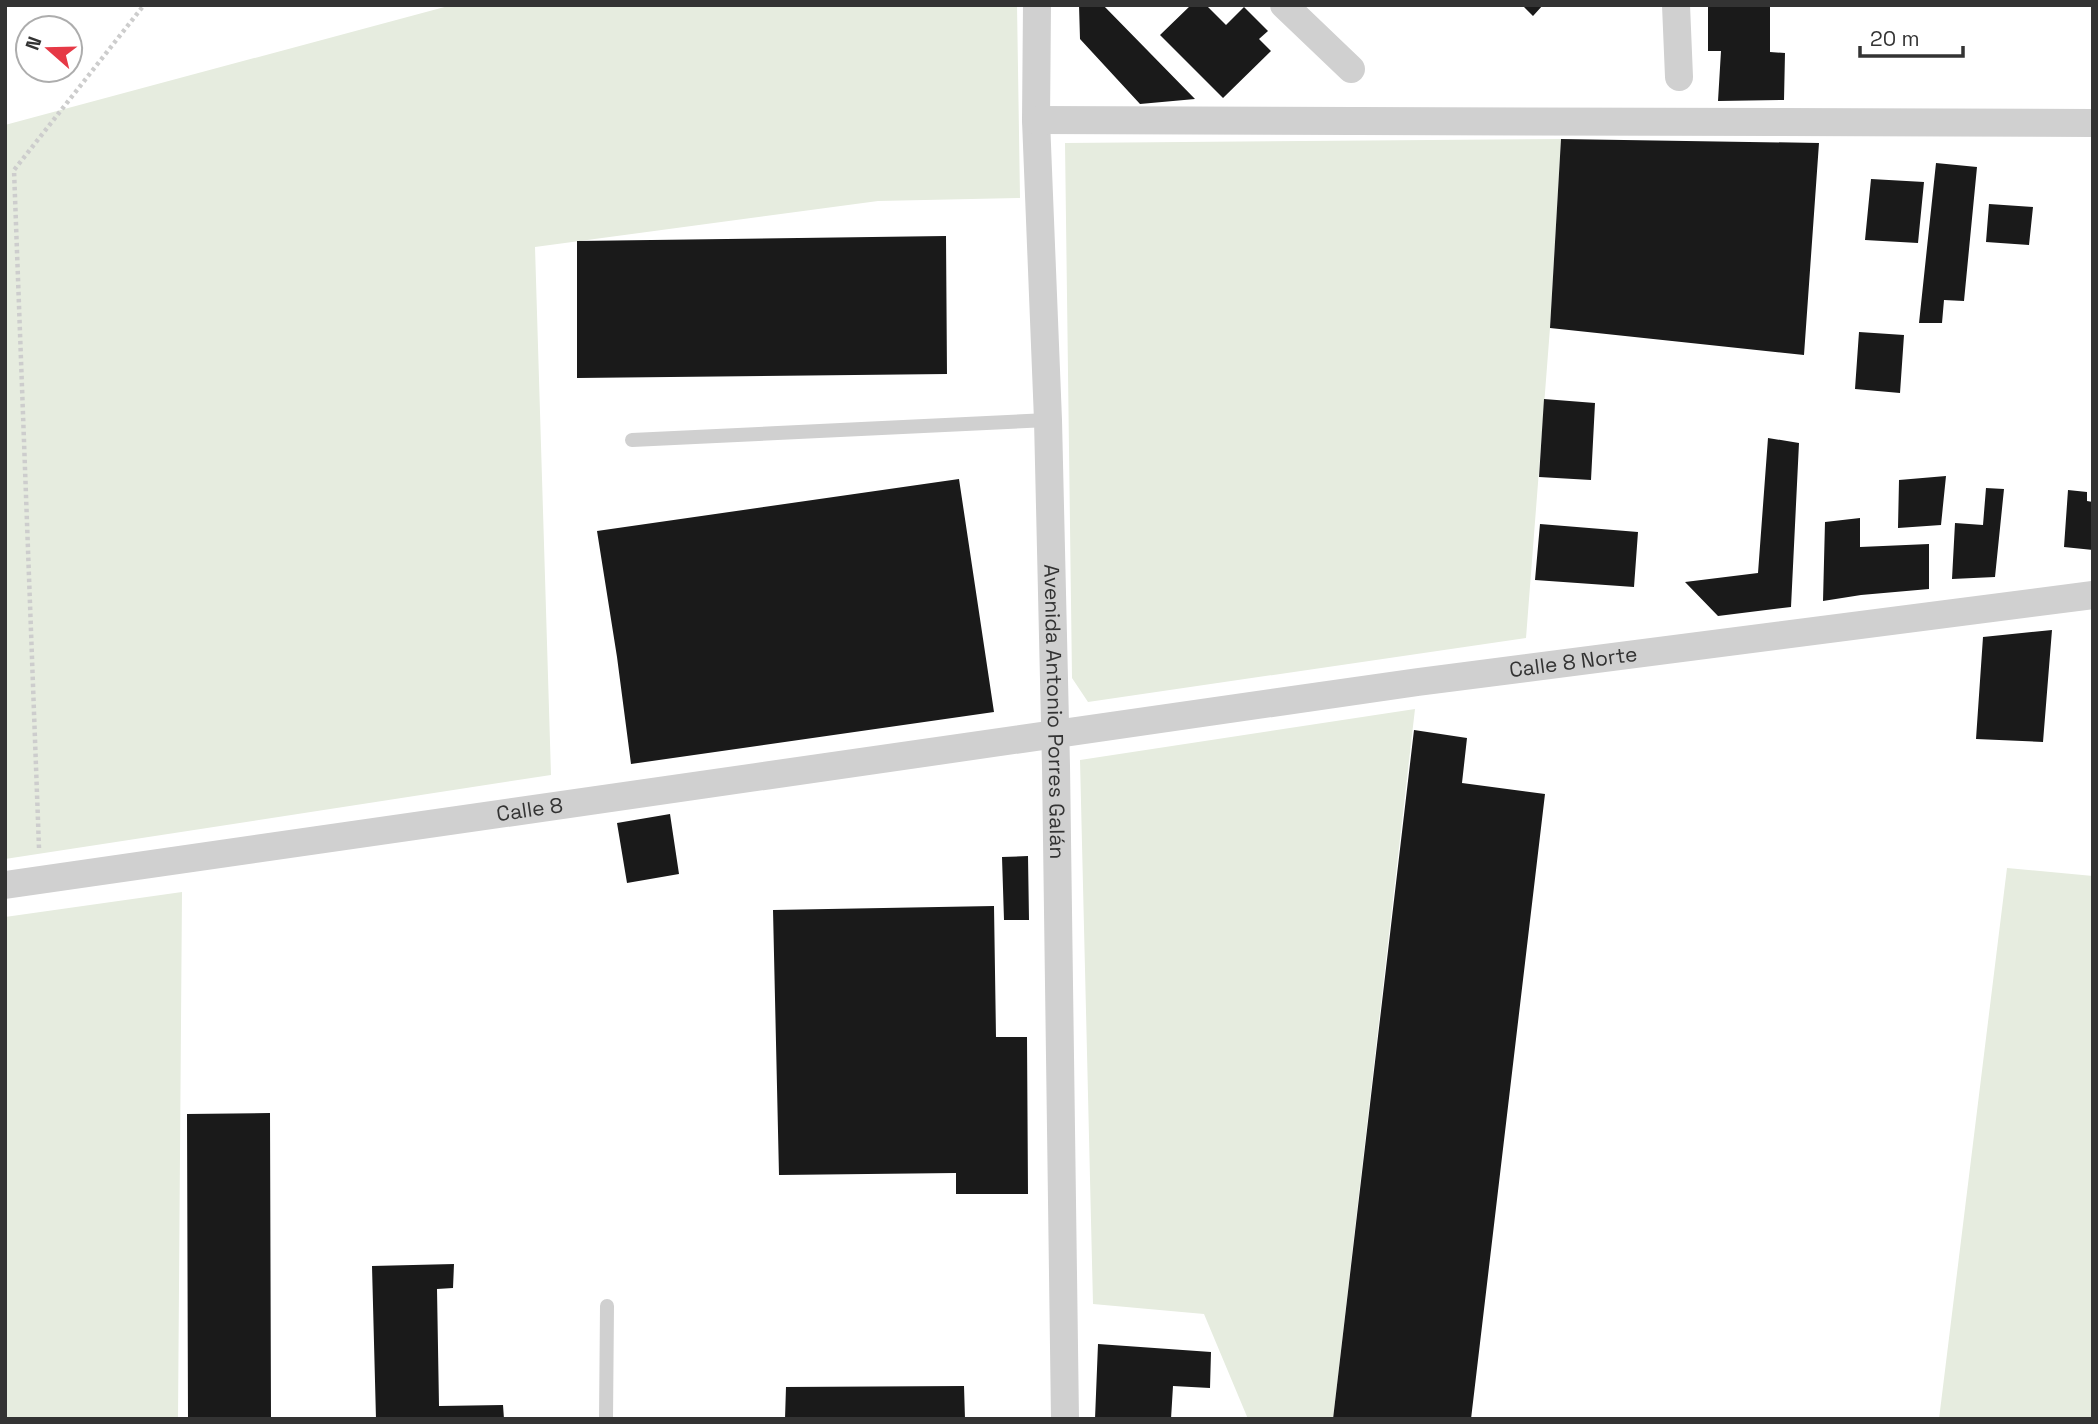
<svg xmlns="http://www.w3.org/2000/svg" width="2098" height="1424" font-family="'Space Grotesk',sans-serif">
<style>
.green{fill:#e6ecdf}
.building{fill:#1a1a1a}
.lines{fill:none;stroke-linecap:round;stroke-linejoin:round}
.path{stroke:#cdcdcd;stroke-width:4.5;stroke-dasharray:3.5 3.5;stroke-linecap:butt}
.lane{stroke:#d0d0d0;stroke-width:14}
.street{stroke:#d0d0d0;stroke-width:28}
.labels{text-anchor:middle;stroke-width:7;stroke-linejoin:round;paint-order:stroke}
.street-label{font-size:21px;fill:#333;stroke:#fff}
</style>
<rect width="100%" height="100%" fill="#fff"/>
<path class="green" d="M452 5H1017L1020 198 878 201 535 247 551 775 5 859V125Z
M1561 139 1550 328 1526 638 1088 702 1072 678 1065 143Z
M1415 709 1333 1419H1248L1204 1314 1093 1304 1080 760Z
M2007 868 2093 876V1419H1939Z
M182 892 178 1419H5V917Z"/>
<path class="building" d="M1079 5H1103L1195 99 1140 104 1080 39Z
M1191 5H1206L1226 25 1244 7 1268 31 1259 39 1271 51 1223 98 1160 35Z
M1522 5H1543L1533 16Z
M1708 5H1770V52L1785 53 1784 100 1718 101 1721 51H1708Z
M1561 139 1819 143 1804 355 1550 328Z
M1936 163 1977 167 1964 301 1944 300 1942 323H1919Z
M1871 179 1924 182 1918 243 1865 240Z
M1989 204 2033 207 2029 245 1986 242Z
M946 236 947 374 577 378V241Z
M1859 332 1904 335 1900 393 1855 389Z
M1544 399 1595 403 1591 480 1539 477Z
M1768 438 1799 443 1791 607 1718 616 1685 582 1758 573Z
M1946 476 1941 525 1898 528 1899 480Z
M959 479 994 712 631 764 617 657 597 531Z
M1986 488 2004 489 1995 577 1952 579 1955 523 1983 525Z
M2068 490 2087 492V501L2093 502V550L2064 547Z
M1860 518V547L1929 544V589L1861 595 1823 601 1825 522Z
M1540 524 1638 532 1634 587 1535 580Z
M2052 630 2043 742 1976 739 1983 637Z
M1414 730 1467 738 1462 783 1545 794 1471 1419H1333Z
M670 814 679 874 627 883 617 823Z
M1028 856 1029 920H1004L1002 857Z
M994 906 996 1037H1027L1028 1194H956V1173L779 1175 773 910Z
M270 1113 271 1419H188L187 1114Z
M454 1264 453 1288 437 1289 439 1406 503 1405 504 1419H376L372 1266Z
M1098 1344 1211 1352 1210 1388 1173 1386 1171 1419H1095Z
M964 1386 965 1419H785L786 1387Z"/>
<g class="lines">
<path class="path" d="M39 848 14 170 144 5"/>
<path class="lane" d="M632 440 1048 420
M606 1419 607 1306"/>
<g class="street">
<path id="s1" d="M1037 5 1036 120 1048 420 1056 766 1065 1419"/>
<path d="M1284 5 1351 69"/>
<path d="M1676 5 1679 77"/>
<path d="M1036 120 2093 123"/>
<path id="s2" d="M5 885 1418 682 2093 595"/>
</g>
</g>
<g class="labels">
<g class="street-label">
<text dy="7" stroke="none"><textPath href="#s2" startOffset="1584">Calle 8 Norte</textPath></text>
<text dy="7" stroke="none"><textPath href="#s1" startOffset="707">Avenida Antonio Porres Galán</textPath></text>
<text dy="7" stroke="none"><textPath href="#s2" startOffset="530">Calle 8</textPath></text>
</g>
</g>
<rect width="2098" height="1424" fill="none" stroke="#333333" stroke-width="14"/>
<g transform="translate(49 49) rotate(290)"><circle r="33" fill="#ffffff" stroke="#adadad" stroke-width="2"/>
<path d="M0-5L12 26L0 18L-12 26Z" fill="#e63946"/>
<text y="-10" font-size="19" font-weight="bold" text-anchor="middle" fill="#333333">N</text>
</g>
<path d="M1860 46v10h103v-10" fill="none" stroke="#333333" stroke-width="3.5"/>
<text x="1870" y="46" font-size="21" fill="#333333" stroke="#ffffff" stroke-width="5" paint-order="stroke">20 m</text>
</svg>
